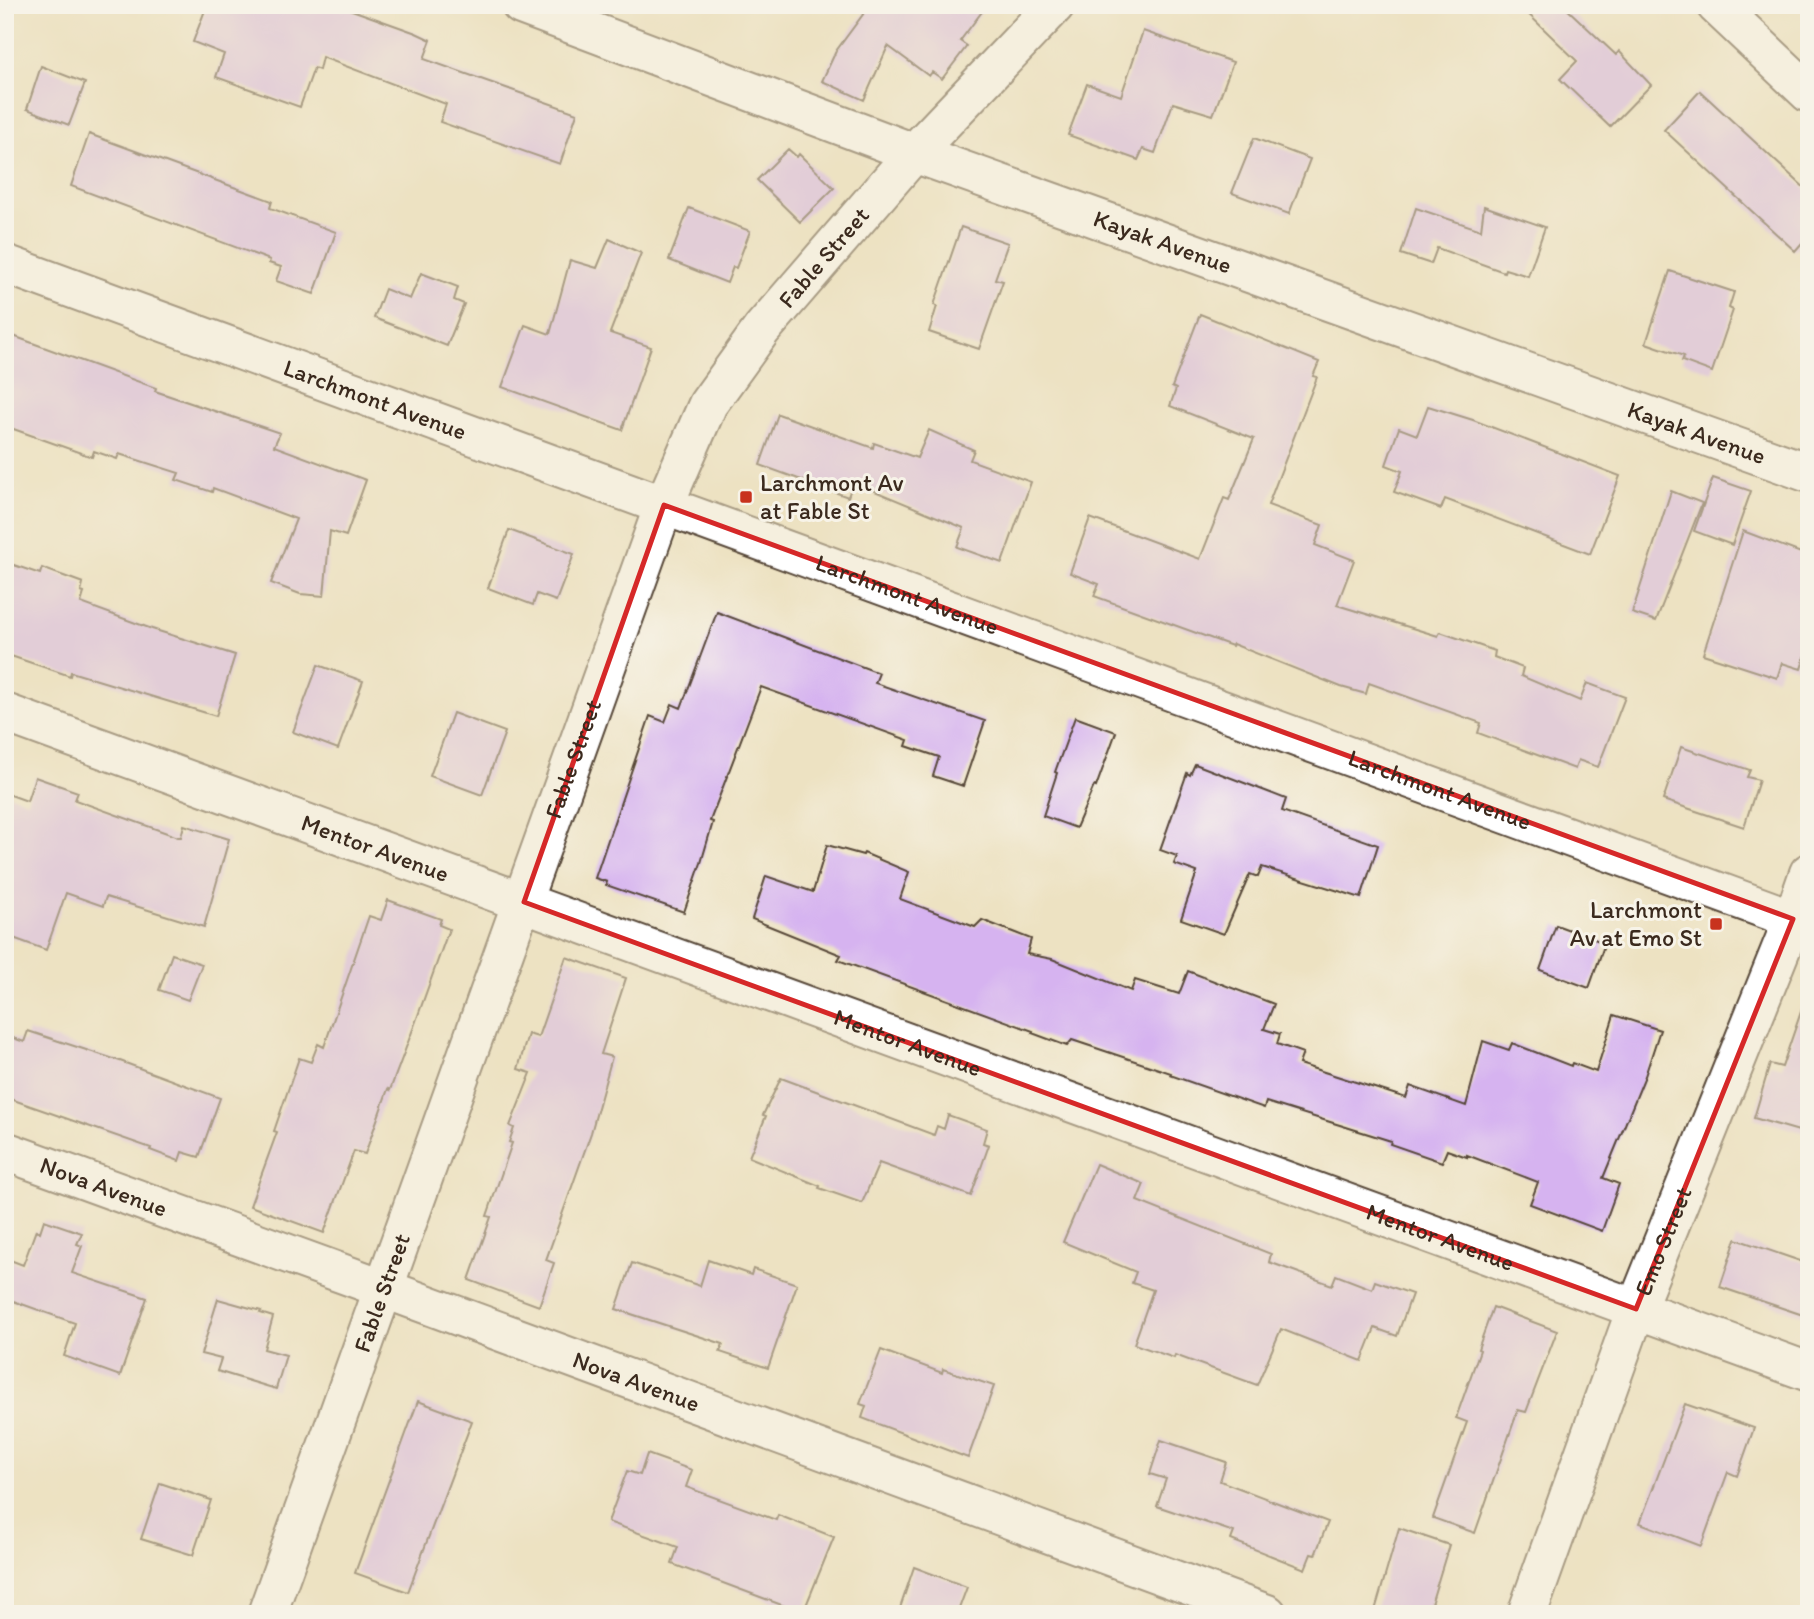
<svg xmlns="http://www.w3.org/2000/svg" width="1814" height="1619" font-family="Itim,sans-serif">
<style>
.building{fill:#d6b3f0}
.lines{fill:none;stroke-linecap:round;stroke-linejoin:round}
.minor-casing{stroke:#564637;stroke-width:42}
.minor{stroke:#fff;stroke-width:38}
.marked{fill:none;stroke:#d62828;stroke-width:5;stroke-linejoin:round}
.poi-dot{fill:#c8321e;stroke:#f7f3e8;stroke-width:2.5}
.labels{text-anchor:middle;stroke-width:6;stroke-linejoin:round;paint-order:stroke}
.street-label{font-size:24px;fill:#3b2a1e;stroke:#f7f3e8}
.poi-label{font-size:24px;fill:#3b2a1e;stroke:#f7f3e8;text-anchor:start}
</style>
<rect width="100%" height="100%" fill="#f7f3e8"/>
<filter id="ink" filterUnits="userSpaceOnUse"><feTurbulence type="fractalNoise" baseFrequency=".0143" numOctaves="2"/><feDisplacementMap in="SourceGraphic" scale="14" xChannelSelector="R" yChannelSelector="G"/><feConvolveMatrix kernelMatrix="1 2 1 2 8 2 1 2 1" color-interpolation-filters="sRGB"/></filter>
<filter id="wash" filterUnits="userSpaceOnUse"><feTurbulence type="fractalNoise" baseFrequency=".00686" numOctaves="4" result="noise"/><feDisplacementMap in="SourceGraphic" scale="28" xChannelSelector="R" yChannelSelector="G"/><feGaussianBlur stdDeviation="1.57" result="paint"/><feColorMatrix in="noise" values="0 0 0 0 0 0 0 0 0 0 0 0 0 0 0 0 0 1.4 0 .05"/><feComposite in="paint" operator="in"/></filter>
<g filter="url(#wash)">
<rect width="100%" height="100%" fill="#ede2c2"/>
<g id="blocks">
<path class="building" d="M207 5H338L416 33 431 40 424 59 577 113 560 164 440 122 446 104 322 57 319 70 314 68 300 107 216 77 224 54 193 42Z
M870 5H987L960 41 967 46 942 79 932 72 929 76 888 46 864 100 822 81 836 51Z
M1519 5H1563L1616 55 1619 51 1651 85 1610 127 1560 79 1577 61Z
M1143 31 1233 62 1213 115 1173 103 1155 153 1143 149 1138 160 1068 135 1087 84 1121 96Z
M41 66 85 83 69 125 27 109Z
M1700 91 1809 192V235L1795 251 1664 130Z
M89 134 272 201 270 208 336 232 314 294 276 281 281 267 269 263 270 260 71 186Z
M1254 138 1310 159 1289 214 1232 193Z
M788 149 797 157 799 154 834 188 800 222 757 180Z
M1484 206 1545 227 1528 276 1505 269 1504 272 1437 248 1431 264 1401 254 1416 208 1481 230Z
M689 208 750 231 736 268 733 267 727 283 669 260Z
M961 227 1008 243 995 279 1003 281 979 349 929 332 937 306 934 305Z
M609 239 641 253 610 333 651 347 622 430 502 387 525 325 550 334 570 260 597 268Z
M1670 271 1734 292 1729 308 1733 310 1712 372 1682 361 1684 356 1646 343Z
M421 273 458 287 454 300 464 304 447 346 374 318 385 289 410 299Z
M1200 314 1319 362 1313 376 1317 377 1268 505 1322 525 1315 545 1354 560 1337 605 1438 636 1440 632 1495 651 1494 657 1523 668 1521 676 1580 701 1587 683 1625 697 1598 767 1578 760 1575 769 1478 733 1481 723 1369 683 1366 694 1341 687 1233 644 1232 646 1094 596 1099 584 1070 573 1090 518 1200 559 1224 498 1229 500 1254 439 1170 406 1176 389 1172 387Z
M5 333 156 388 155 391 280 433 274 446 366 480 346 536 330 531 324 596 300 594 271 583 296 519 213 488 212 492 176 480 179 473 119 454 117 459 94 451 92 457 5 426Z
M1428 406 1473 420 1620 476 1590 554 1445 499 1441 509 1394 492 1402 471 1386 465 1399 428 1417 435Z
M778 414 873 448 874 443 917 458 929 430 974 450 970 460 1031 482 1002 563 957 547 964 528 853 482 848 497 760 465Z
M1713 478 1751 491 1732 545 1694 531Z
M1671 491 1702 503 1656 621 1632 613Z
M509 530 574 554 556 601 537 594 533 605 488 588Z
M1743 531 1809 556V643L1801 669 1782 663 1777 678 1703 654Z
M5 562 40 574 42 568 83 583 81 592 84 593 81 603 152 629 235 655 216 716 71 672 70 676 5 654Z
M717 612 879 673 875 683 985 721 963 786 933 776 939 757 906 746 908 740 761 687 710 821 713 822 701 863 684 912 606 885 607 882 595 878 650 716 665 722 672 704 681 708Z
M318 665 363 681 338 749 293 732Z
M453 713 505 732 482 795 430 776Z
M1075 717 1116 732 1096 787 1094 786 1076 828 1043 816 1057 773 1055 772Z
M1681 747 1750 770 1747 777 1759 780 1744 827 1663 800Z
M1195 764 1286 799 1282 811 1378 845 1361 898 1262 867 1258 877 1250 874 1224 934 1181 919 1197 872 1174 864 1177 856 1160 850 1187 773 1190 775Z
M35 777 78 792 75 800 178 837H181L184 825 229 839 204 927 106 897 103 906 66 893 46 950 5 935V793L27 801Z
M827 845 863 855 864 853 909 872 900 899 975 927 982 920 1031 939 1027 954 1052 959 1131 991 1135 980 1179 994 1188 971 1274 1004 1264 1029 1280 1034 1277 1044 1303 1053 1299 1064 1406 1098 1410 1086 1466 1106 1483 1041 1509 1050 1512 1043 1571 1066 1572 1063 1596 1072 1614 1015 1660 1030 1645 1076 1603 1178 1619 1184 1602 1231 1530 1204 1538 1182 1467 1155V1157L1447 1150 1442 1162 1390 1144 1391 1141 1266 1102 1264 1108 1170 1075 1171 1073 1072 1040 1067 1046 1032 1033 1033 1031 838 960 841 955 752 919 766 876 813 892Z
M388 900 441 919 439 925 449 929 416 1021 390 1090 388 1089 365 1154 354 1151 324 1233 250 1206 277 1132 274 1131 299 1058 311 1062 318 1044 324 1047 369 916 381 920Z
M1556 925 1605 943 1589 988 1540 970Z
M172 954 202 964 188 1000 159 990Z
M566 957 626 978 601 1054 612 1057 591 1133 546 1260 554 1263 539 1306 469 1280 491 1217 487 1216 512 1143 509 1142 514 1128 510 1126 531 1073 518 1069 528 1034 538 1037Z
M1803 1006 1809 1007V1134L1754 1118 1770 1064 1782 1067Z
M28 1031 120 1061 220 1098 199 1157 182 1152 179 1161 150 1150 151 1148 5 1097V1035L24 1042Z
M781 1078 934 1135 937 1126 944 1129 948 1115 987 1129 983 1143 989 1145 971 1196 879 1163 862 1203 819 1188 820 1186 749 1157 766 1116 763 1115Z
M1096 1164 1144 1184 1137 1201 1271 1254 1269 1262 1332 1285 1336 1275 1372 1289 1375 1281 1412 1294 1397 1336 1375 1328 1362 1361 1281 1329 1257 1385 1175 1355 1174 1358 1134 1344 1153 1290 1132 1283 1136 1272 1063 1242Z
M44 1220 82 1233 77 1244 82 1246 72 1273 147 1298 120 1376 64 1356 75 1323 5 1298V1258L23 1265 36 1230 40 1232Z
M1736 1239 1809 1264V1317L1720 1287Z
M708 1260 751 1275 753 1269 797 1284 768 1368 720 1352 723 1344 616 1309 632 1263 700 1286Z
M218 1299 261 1311 260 1313 273 1317 264 1349 286 1355 276 1389 217 1371 221 1359 201 1354Z
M1493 1307 1557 1331 1526 1412 1518 1410 1475 1533 1433 1518 1467 1422 1456 1418 1480 1350 1478 1349Z
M881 1350 942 1373 943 1369 994 1386 968 1458 862 1418 866 1406 860 1404Z
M418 1401 472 1421 408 1592 355 1573Z
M1685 1404 1754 1428 1737 1476 1728 1472 1701 1546 1640 1523Z
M1161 1440 1226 1462 1220 1481 1328 1522 1315 1555 1311 1554 1305 1569 1231 1540 1234 1532 1157 1506 1166 1479 1150 1474Z
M647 1454 692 1470 686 1487 776 1520 778 1515 834 1537 803 1613 672 1564 678 1547 608 1522 627 1471 640 1475Z
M160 1483 211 1500 193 1555 141 1539Z
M1399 1528 1449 1545 1428 1614H1374Z
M914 1567 967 1587 957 1614H898Z"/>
</g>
</g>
<g filter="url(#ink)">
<use href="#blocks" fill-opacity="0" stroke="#564637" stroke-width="2"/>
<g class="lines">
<defs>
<g id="minor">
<path id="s1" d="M521 5 914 153 1809 473"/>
<path d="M1716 5 1809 93"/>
<path id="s2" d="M5 264 1809 925"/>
<path id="s3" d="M5 713 1809 1372"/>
<path id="s4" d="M5 1151 385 1289 1267 1614"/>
<path id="s5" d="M267 1614 664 505 708 404 762 329 914 153 1055 5"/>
<path id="s6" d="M1527 1614 1636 1309 1793 919 1809 873"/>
</g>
</defs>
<use href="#minor" class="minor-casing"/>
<use href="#minor" class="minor"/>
</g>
</g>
<path d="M0 0H1814V1619H0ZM664 505 1793 919 1636 1309 524 902Z" fill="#ede2c2" fill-opacity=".55" fill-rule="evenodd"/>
<path class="marked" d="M664 505 1793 919 1636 1309 524 902Z"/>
<g class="poi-dot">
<rect x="739" y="490" width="14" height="14" rx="3.5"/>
<rect x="1709" y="917" width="14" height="14" rx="3.5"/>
</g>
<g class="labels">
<g class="street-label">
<text dy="8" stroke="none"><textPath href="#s1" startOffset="684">Kayak Avenue</textPath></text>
<text dy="8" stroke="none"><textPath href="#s5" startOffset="1475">Fable Street</textPath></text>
<text dy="8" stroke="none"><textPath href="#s2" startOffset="394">Larchmont Avenue</textPath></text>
<text dy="8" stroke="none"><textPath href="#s1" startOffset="1251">Kayak Avenue</textPath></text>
<text dy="8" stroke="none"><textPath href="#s2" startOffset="961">Larchmont Avenue</textPath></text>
<text dy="8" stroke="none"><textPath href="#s5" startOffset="908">Fable Street</textPath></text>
<text dy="8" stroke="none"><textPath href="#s2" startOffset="1528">Larchmont Avenue</textPath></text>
<text dy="8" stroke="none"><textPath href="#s3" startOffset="394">Mentor Avenue</textPath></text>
<text dy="8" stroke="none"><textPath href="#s3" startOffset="961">Mentor Avenue</textPath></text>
<text dy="8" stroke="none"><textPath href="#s4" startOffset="105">Nova Avenue</textPath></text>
<text dy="8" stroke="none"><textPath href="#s3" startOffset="1528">Mentor Avenue</textPath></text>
<text dy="8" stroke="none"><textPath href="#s6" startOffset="397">Emo Street</textPath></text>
<text dy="8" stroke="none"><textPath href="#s5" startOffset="341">Fable Street</textPath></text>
<text dy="8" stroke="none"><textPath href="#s4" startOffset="672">Nova Avenue</textPath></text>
</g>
<g class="poi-label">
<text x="760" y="491">Larchmont Av<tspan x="760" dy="28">at Fable St</tspan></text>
<text x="1702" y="918" text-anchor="end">Larchmont<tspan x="1702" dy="28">Av at Emo St</tspan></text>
</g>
</g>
<rect width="1814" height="1619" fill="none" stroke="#f7f3e8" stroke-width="28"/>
</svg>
